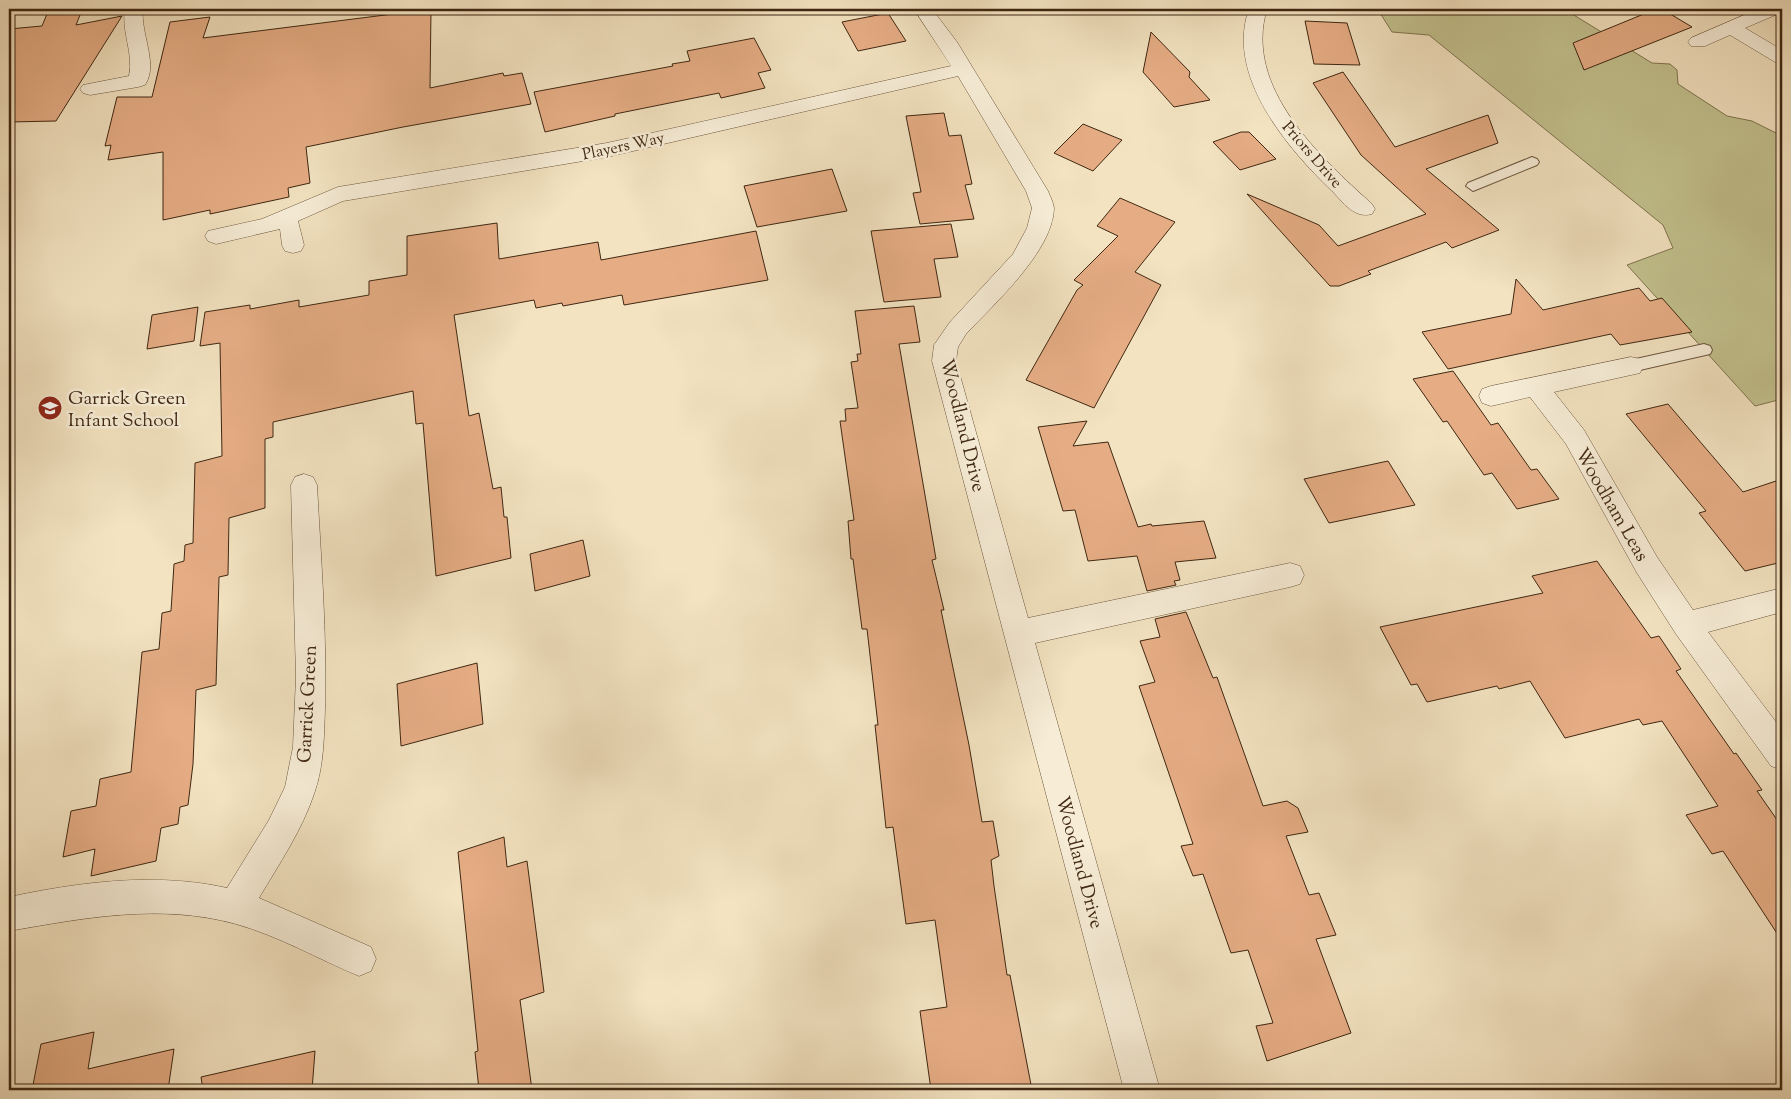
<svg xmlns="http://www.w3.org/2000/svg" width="1791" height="1099" font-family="'Sorts Mill Goudy',serif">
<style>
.green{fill:#c2c18e;stroke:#807450}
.building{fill:#e6ad85;stroke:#3f2712}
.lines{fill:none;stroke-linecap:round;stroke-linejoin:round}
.service-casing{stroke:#6c563e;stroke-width:2}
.minor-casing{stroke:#6c563e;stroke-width:1}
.service{fill:#f7edd7;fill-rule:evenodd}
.minor{fill:#f7edd7;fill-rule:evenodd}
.labels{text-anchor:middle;stroke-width:5;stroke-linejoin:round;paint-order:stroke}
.far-street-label{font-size:16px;fill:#3f2712;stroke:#f7edd7}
.poi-label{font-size:19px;fill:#3f2712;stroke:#f7edd7;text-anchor:start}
.street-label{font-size:19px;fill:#3f2712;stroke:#f7edd7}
</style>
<rect width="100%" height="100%" fill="#f3e3c1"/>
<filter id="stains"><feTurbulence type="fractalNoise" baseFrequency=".004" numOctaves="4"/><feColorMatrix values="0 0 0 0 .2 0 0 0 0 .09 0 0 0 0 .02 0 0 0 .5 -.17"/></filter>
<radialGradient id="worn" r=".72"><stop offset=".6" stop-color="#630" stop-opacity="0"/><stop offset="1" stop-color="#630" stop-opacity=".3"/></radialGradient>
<path class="green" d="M1362 9H1564L1652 63 1670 64 1677 70 1678 84 1727 116 1752 121 1782 136V399L1755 406 1627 265 1673 248 1663 225 1429 35 1392 32 1380 13Z"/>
<path class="building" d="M393 9H431L430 88 503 73 504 76 522 73 531 104 403 127 306 147 310 183 288 188 289 197 210 214V210L163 220V152L108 160 111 145 105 146 117 97H152L170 22 210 17 203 38 393 14Z
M1656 9H1662L1692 27 1584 70 1573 43Z
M82 10 76 25 122 16 56 121 9 122V29L42 26 47 14Z
M888 13 906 41 858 51 842 22Z
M1305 21 1347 23 1360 65 1314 64Z
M1151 32 1190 72 1189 77 1210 100 1174 107 1143 72Z
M754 38 771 70 758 73 765 88 721 98 719 93 615 114V116L545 132 534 92 673 66 672 64 690 61 687 51Z
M1343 72 1395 147 1488 115 1498 143 1426 169 1499 230 1452 248 1446 242 1368 271 1371 274 1339 286H1330L1247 194 1319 225 1338 246 1426 214 1361 155 1313 83Z
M944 113 949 136 961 135 972 184 965 185 974 219 920 224 913 193 921 192 906 116Z
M1083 124 1122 140 1093 171 1054 153Z
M1241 132H1249L1276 159 1240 170 1213 142Z
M832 169 847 211 757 227 744 186Z
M1120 198 1175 222 1135 272 1161 285 1094 408 1026 380 1077 290 1083 285 1074 280 1118 236 1097 226Z
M497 223 499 259 598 242 601 260 756 231 768 280 624 305 622 295 563 306 562 303 536 308 534 300 454 315 469 416 479 413 493 489 501 487 504 517H507L511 558 436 576 423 423 416 424 413 391 273 422V437L265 439V508L229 518 228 575 219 577 216 685 196 690 193 764 188 805 180 807 178 824 161 828 156 861 91 876 95 849 63 857 71 811 96 806 100 779 131 772 142 652 159 649 162 613 171 611 174 564 184 561 185 545 193 543 195 463 222 456 220 343 200 346 205 312 250 305V309L299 300V307L369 295V281L407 275V236Z
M951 224 958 257 934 259 941 297 884 302 871 231Z
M1516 279 1543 310 1639 288 1650 301 1662 298 1692 332 1620 345 1611 334 1448 369 1422 332 1511 314Z
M914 306 920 342 899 344 936 559 932 560 944 610H941L969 745 982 822 993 821 999 856 991 860 994 886 1007 975H1010L1032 1090H931L920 1011 947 1007 935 920 906 924 893 827 886 828 875 725H878L867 629H862L853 559H851L848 521 854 520 840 421H846L845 409 858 408 851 362 858 361 857 354H861L855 311Z
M198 307 194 341 147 349 152 315Z
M1453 371 1491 425 1498 423 1531 470 1537 469 1559 499 1517 509 1492 473 1484 475 1447 421 1443 422 1413 379Z
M1668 404 1743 492 1782 479V562L1745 571 1699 513 1706 511 1626 414Z
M1087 421 1073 446 1108 442 1138 527 1151 524 1152 526 1204 521 1216 558 1175 562 1180 580 1174 581 1176 585 1147 591 1137 556 1088 561 1075 510 1063 511 1038 427Z
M1388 461 1415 505 1329 523 1304 479Z
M583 540 590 576 535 591 530 554Z
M1597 561 1651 638 1659 636 1681 669 1676 671 1734 754 1736 753 1762 790 1757 791 1782 827V941L1723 851 1712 854 1686 815 1718 806 1662 721 1643 725 1639 719 1565 738 1530 681 1499 689 1497 686 1427 702 1417 684 1411 685 1380 627 1543 593 1532 576Z
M1186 612 1213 678 1217 677 1263 806 1287 801 1298 808 1308 832 1286 836 1309 895 1319 893 1336 935 1316 939 1351 1033 1267 1061 1256 1026 1273 1023 1248 950 1231 953 1203 874 1193 876 1181 846 1193 844 1139 686 1155 682 1140 641 1160 637 1155 619Z
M477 663 483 724 401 746 397 684Z
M504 837 507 867 527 861 544 992 520 1000 532 1090H479L475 1052 478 1051 458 852Z
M94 1032 88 1069 174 1049 168 1090H32L41 1044Z
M315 1051 312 1090H203L201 1077Z"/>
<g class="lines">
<defs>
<path id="service" d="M1532 157 1537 159 1539 162 1537 165 1478 189 1473 191 1466 186 1468 183Z
M1704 344 1710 346 1712 350 1710 354 1631 372 1625 371 1623 366 1625 361 1631 360Z"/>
<path id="minor" d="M125 9H143C140 33 159 64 145 85L138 87 90 95 83 93 80 89 83 85 129 76C134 53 121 32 125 9Z
M914 9H932L957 42 1048 191C1050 196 1054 204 1054 209 1052 252 994 304 966 334L958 347 956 361 1028 618 1290 563 1300 566 1304 575 1300 584 1290 587 1035 643 1160 1090H1124L932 361 934 345 950 322 1013 254 1027 228 1032 208 1026 191 958 76 607 157 343 201 298 221 304 245 301 251 293 253 285 251 282 245 280 229 216 244 208 241 205 236 208 231 262 219 338 187 607 143 951 66Z
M1249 9H1267C1243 87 1320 157 1372 204L1375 209 1372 214C1354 219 1343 202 1332 191 1287 148 1225 75 1249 9Z
M1758 9H1782L1780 13 1745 28 1782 50V64L1775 62 1730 35 1705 46H1691L1688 42 1691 38Z
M1631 357 1640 359 1643 366 1640 373 1554 392 1584 430 1657 557 1693 610 1782 588V612L1708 632 1782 730V770L1771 766 1676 634 1637 573 1566 444 1530 397 1491 406 1482 403 1479 396 1482 389 1491 386Z
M304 474 313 477 317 485C321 559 327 634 325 708 324 735 324 765 315 791 303 829 279 864 259 898L371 947 376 959 371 971 359 976C318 959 279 936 236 924 160 903 84 918 9 931V897C80 882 156 872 227 888L269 820 285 787 293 747 296 677 291 485 295 477Z"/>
</defs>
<use href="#service" class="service-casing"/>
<use href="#minor" class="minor-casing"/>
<use href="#service" class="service"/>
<use href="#minor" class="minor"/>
</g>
<defs>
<symbol id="school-disc" viewBox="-11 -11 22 22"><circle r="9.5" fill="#8f2418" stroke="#f7edd7"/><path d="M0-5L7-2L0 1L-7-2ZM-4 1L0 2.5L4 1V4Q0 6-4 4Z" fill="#fff"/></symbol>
</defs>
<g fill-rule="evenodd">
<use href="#school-disc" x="36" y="394" width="28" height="28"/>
</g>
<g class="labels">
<g class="far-street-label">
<text transform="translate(623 145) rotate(-12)" y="6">Players Way</text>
<text transform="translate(1313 154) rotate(49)" y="6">Priors Drive</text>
</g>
<g class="poi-label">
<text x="68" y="404">Garrick Green<tspan x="68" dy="22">Infant School</tspan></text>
</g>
<g class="street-label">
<text transform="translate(964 425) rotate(76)" y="7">Woodland Drive</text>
<text transform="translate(1613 504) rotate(60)" y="7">Woodham Leas</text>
<text transform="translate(306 704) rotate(-87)" y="7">Garrick Green</text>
<text transform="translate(1081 862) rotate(75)" y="7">Woodland Drive</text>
</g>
</g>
<rect width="1791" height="1099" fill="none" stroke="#f3e3c1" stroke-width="30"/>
<rect x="10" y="10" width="1771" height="1079" fill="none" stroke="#3f2712" stroke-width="2.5"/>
<rect x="15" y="15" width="1761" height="1069" fill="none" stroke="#3f2712"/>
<rect width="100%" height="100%" filter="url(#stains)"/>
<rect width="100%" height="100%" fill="url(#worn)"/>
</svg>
